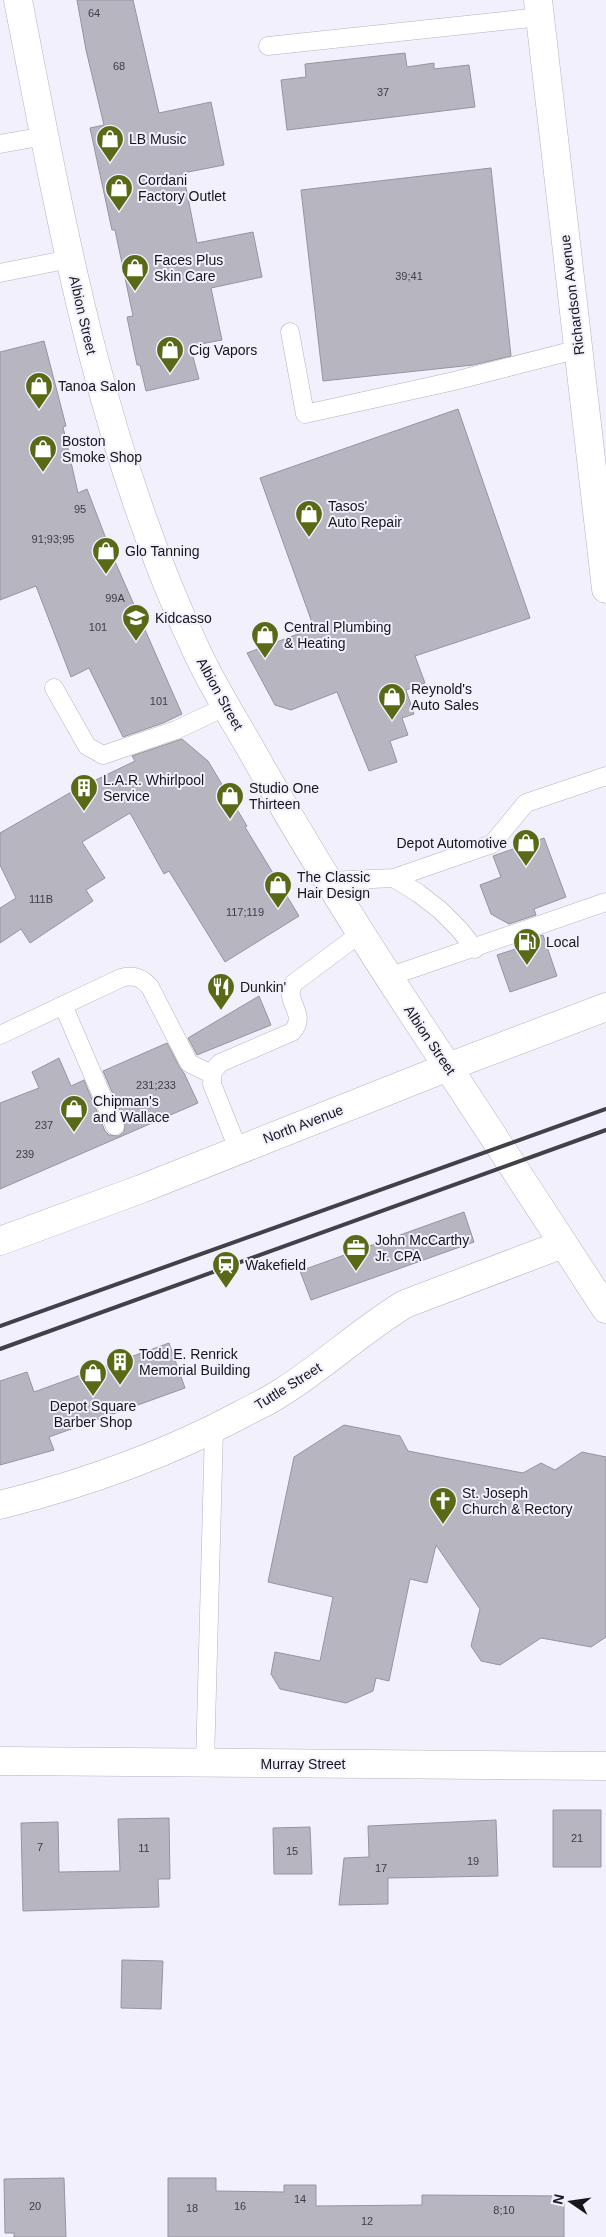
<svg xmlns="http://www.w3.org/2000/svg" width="606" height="2237" font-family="Arial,sans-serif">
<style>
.building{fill:#b7b5c0;stroke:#95949f}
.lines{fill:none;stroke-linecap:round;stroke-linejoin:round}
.service-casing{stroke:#b5b3bf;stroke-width:19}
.minor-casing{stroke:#b5b3bf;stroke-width:29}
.tertiary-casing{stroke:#b5b3bf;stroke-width:29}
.secondary-casing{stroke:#b5b3bf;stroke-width:29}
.primary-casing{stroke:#b5b3bf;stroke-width:29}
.service{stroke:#fff;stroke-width:18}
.minor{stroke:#fff;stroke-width:28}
.tertiary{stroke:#fff;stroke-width:28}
.secondary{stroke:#fff;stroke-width:28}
.primary{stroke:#fff;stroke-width:28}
.rail{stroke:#424147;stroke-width:4}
.labels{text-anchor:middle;stroke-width:4;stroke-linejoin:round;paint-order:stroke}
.number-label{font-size:11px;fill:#3e3d44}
.poi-label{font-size:14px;fill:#16151a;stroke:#f1f0fc;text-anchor:start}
.street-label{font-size:14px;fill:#16151a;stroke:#f1f0fc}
</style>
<rect width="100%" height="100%" fill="#f1f0fc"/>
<path class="building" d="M77 0H133L159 113 211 102 224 165 183 173 197 243 253 232 262 277 211 288 222 340 190 346 199 379 146 391 140 365H137L127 317 133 316 115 230H112L90 128 104 125 86 50Z
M405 53 407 67 434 63V69L469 65 475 107 287 130 281 80 306 77 305 64Z
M491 168 511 356 473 365 323 381 301 190Z
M44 341 66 426 63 427 78 493 87 489 113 557 182 714 163 723 123 737 89 668 71 677 36 586 0 600V352Z
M458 409 530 618 415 656 425 683 406 690 414 714 402 718 408 735 390 741 397 762 369 771 337 692 291 710 275 705 247 653 314 628 260 478Z
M182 739 208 761 247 826 245 827 299 916 225 962 169 871 164 874 130 813 82 842 105 878 86 890 93 901 30 943 21 929 0 943V908L16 898 0 865V833L73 791 135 761 132 756Z
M544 838 566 897 534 909 536 915 509 924 491 914 480 885 501 877 493 856Z
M543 935 557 976 510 992 497 955 540 941 534 938Z
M259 996 271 1025 197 1055 188 1038Z
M167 1043 180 1068 184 1073 198 1103 0 1189V1103L39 1088 32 1072 59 1058 71 1086 84 1080 105 1131 109 1135 119 1136 124 1132 125 1122 103 1071Z
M464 1212 474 1242 311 1300 300 1271Z
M169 1343 185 1388 49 1437 54 1450 0 1465V1381L27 1372 34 1392Z
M344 1425 400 1436 408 1451 523 1473 541 1463 555 1470 582 1452 606 1457V1637L591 1647 541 1638 500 1665 481 1661 471 1646 480 1609 436 1545 427 1583 410 1579 389 1681 376 1678 373 1691 346 1703 280 1689 271 1674 275 1652 320 1661 333 1597 268 1582 294 1457Z
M553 1810H601V1867H553Z
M169 1818 170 1879H158L159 1907 23 1911 21 1823 58 1822 59 1872 120 1871 118 1819Z
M496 1820 498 1876 388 1878V1904L339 1905 344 1858 369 1857 368 1826Z
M310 1827 312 1874H274L273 1828Z
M122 1960 163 1961 161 2009 121 2008Z
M64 2178 66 2237H14V2233H5L4 2179Z
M168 2178H216V2191L284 2192V2185H316V2206L422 2205V2195L564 2196V2237H168Z"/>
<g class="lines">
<defs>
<path id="service" d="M268 46 540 17
M0 144 45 136
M0 273 70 259
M290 332 305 414 454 381 579 349
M54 688 87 746 103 755 176 730 227 706
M394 878 492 844 526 803 606 776
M328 881 394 878 418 893 440 910 459 929 475 949
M388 977 606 902
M63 1005 115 1126
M0 1035 121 978C134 974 142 978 150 987L189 1063 211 1074
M238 1149 212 1084 213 1071 220 1063 292 1032C309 1013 282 1002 294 983L361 933
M205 1763 214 1429"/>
<path id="minor" d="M538 0 606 589
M0 1505C83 1484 166 1455 242 1414 255 1407 269 1401 282 1392 325 1365 362 1330 405 1304L563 1244
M0 1761 606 1766"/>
<path id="tertiary" d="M18 0C61 222 100 446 197 652 214 689 237 724 257 760 316 865 381 967 448 1067"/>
<path id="secondary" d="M0 1241 141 1189 448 1067"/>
<path id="primary" d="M606 1007 448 1067 606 1309"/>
</defs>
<use href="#service" class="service-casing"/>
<use href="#minor" class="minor-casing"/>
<use href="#tertiary" class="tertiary-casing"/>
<use href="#secondary" class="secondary-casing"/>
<use href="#primary" class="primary-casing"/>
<use href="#service" class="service"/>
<use href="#minor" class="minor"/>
<use href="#tertiary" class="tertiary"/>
<use href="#secondary" class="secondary"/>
<use href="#primary" class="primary"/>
<path class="rail" d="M0 1326 606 1109
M0 1349 606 1130"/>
</g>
<defs>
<symbol id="shop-pin" viewBox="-11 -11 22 30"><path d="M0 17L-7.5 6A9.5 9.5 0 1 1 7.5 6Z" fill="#586a16" stroke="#f1f0fc"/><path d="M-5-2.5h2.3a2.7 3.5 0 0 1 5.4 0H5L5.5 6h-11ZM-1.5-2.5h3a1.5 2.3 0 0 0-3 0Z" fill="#fff"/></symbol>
<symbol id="school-pin" viewBox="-11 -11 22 30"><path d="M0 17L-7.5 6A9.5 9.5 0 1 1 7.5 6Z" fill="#586a16" stroke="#f1f0fc"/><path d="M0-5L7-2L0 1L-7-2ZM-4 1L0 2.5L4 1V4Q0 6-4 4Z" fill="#fff"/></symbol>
<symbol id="building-pin" viewBox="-11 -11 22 30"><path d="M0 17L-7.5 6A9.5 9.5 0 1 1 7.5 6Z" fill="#586a16" stroke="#f1f0fc"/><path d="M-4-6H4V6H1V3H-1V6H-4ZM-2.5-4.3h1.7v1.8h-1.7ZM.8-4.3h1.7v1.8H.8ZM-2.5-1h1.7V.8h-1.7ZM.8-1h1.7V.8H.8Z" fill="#fff"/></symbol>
<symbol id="fuel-pin" viewBox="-11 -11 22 30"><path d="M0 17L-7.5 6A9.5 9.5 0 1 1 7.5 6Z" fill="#586a16" stroke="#f1f0fc"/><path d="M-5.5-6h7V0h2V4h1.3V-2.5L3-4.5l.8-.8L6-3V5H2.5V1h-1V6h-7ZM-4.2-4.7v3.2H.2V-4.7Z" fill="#fff"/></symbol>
<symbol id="restaurant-pin" viewBox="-11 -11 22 30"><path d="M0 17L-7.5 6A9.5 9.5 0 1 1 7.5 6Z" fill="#586a16" stroke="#f1f0fc"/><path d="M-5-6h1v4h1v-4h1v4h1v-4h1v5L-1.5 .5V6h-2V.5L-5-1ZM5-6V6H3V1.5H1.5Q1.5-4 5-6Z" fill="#fff"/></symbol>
<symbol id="office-pin" viewBox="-11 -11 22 30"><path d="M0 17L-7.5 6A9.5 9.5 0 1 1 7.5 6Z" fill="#586a16" stroke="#f1f0fc"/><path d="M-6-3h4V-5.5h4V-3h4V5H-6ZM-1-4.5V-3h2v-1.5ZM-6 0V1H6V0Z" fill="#fff"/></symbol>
<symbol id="station-pin" viewBox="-11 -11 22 30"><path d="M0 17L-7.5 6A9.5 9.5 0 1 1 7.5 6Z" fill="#586a16" stroke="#f1f0fc"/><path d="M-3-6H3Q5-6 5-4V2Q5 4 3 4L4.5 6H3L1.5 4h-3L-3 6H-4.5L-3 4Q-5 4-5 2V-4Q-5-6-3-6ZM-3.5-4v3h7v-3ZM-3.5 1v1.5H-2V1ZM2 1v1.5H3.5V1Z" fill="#fff"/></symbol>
<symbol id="church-pin" viewBox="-11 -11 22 30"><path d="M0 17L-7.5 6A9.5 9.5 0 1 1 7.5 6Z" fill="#586a16" stroke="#f1f0fc"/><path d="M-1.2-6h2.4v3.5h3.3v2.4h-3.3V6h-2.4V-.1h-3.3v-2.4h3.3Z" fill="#fff"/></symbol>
</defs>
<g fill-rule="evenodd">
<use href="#shop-pin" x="94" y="123" width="32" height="43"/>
<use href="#shop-pin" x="103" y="172" width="32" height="43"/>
<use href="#shop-pin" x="119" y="252" width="32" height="43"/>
<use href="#shop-pin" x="154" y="334" width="32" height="43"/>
<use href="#shop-pin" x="23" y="370" width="32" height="43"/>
<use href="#shop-pin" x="27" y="433" width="32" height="43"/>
<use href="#shop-pin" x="293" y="498" width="32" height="43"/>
<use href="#shop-pin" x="90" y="535" width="32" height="43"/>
<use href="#school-pin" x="120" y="602" width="32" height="43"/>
<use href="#shop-pin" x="249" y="619" width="32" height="43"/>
<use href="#shop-pin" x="376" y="681" width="32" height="43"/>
<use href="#building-pin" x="68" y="772" width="32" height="43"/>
<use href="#shop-pin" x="214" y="780" width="32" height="43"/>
<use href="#shop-pin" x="510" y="827" width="32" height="43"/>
<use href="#shop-pin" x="262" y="869" width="32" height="43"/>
<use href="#fuel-pin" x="511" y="926" width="32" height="43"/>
<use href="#restaurant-pin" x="205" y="971" width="32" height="43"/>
<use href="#shop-pin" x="58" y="1093" width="32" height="43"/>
<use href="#office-pin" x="340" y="1232" width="32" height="43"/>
<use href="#station-pin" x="210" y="1249" width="32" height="43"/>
<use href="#building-pin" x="104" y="1346" width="32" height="43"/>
<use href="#shop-pin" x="77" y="1357" width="32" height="43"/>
<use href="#church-pin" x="427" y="1485" width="32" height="43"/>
</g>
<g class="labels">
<g class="number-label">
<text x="94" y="17">64</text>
<text x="119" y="70">68</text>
<text x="383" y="96">37</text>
<text x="409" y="280">39;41</text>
<text x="80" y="513">95</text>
<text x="53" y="543">91;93;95</text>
<text x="115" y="602">99A</text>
<text x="98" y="631">101</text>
<text x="159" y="705">101</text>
<text x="41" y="903">111B</text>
<text x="245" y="916">117;119</text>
<text x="156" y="1089">231;233</text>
<text x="44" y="1129">237</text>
<text x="25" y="1158">239</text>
<text x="577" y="1842">21</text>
<text x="40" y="1851">7</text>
<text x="144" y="1852">11</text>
<text x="292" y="1855">15</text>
<text x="473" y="1865">19</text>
<text x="381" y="1872">17</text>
<text x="300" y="2203">14</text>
<text x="35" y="2210">20</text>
<text x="240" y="2210">16</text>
<text x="192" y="2212">18</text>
<text x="504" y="2214">8;10</text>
<text x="367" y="2225">12</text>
</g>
<g class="poi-label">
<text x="129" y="144">LB Music</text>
<text x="138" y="185">Cordani<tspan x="138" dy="16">Factory Outlet</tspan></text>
<text x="154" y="265">Faces Plus<tspan x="154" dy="16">Skin Care</tspan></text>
<text x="189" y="355">Cig Vapors</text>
<text x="58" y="391">Tanoa Salon</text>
<text x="62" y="446">Boston<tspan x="62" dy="16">Smoke Shop</tspan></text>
<text x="328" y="511">Tasos'<tspan x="328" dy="16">Auto Repair</tspan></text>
<text x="125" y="556">Glo Tanning</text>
<text x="155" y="623">Kidcasso</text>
<text x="284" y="632">Central Plumbing<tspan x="284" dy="16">&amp; Heating</tspan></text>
<text x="411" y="694">Reynold's<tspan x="411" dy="16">Auto Sales</tspan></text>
<text x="103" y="785">L.A.R. Whirlpool<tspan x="103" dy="16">Service</tspan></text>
<text x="249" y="793">Studio One<tspan x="249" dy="16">Thirteen</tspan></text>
<text x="507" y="848" text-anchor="end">Depot Automotive</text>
<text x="297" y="882">The Classic<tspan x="297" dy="16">Hair Design</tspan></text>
<text x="546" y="947">Local</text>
<text x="240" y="992">Dunkin'</text>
<text x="93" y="1106">Chipman's<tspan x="93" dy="16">and Wallace</tspan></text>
<text x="375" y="1245">John McCarthy<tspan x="375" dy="16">Jr. CPA</tspan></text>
<text x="245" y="1270">Wakefield</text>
<text x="139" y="1359">Todd E. Renrick<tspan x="139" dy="16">Memorial Building</tspan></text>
<text x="93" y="1411" text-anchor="middle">Depot Square<tspan x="93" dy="16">Barber Shop</tspan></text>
<text x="462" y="1498">St. Joseph<tspan x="462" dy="16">Church &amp; Rectory</tspan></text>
</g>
<g class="street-label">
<text transform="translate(572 295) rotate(-97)" y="5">Richardson Avenue</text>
<text transform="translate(83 315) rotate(77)" y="5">Albion Street</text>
<text transform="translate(220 694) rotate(61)" y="5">Albion Street</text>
<text transform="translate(430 1040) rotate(56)" y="5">Albion Street</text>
<text transform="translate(303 1124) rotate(-21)" y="5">North Avenue</text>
<text transform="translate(288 1386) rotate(-32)" y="5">Tuttle Street</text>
<text x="303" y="1769">Murray Street</text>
</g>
</g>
<g transform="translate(571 2202) rotate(283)" stroke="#f1f0fc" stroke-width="4" paint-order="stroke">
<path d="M0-4L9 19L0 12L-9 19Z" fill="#16151a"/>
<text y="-8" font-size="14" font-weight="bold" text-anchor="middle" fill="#16151a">N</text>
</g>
</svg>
